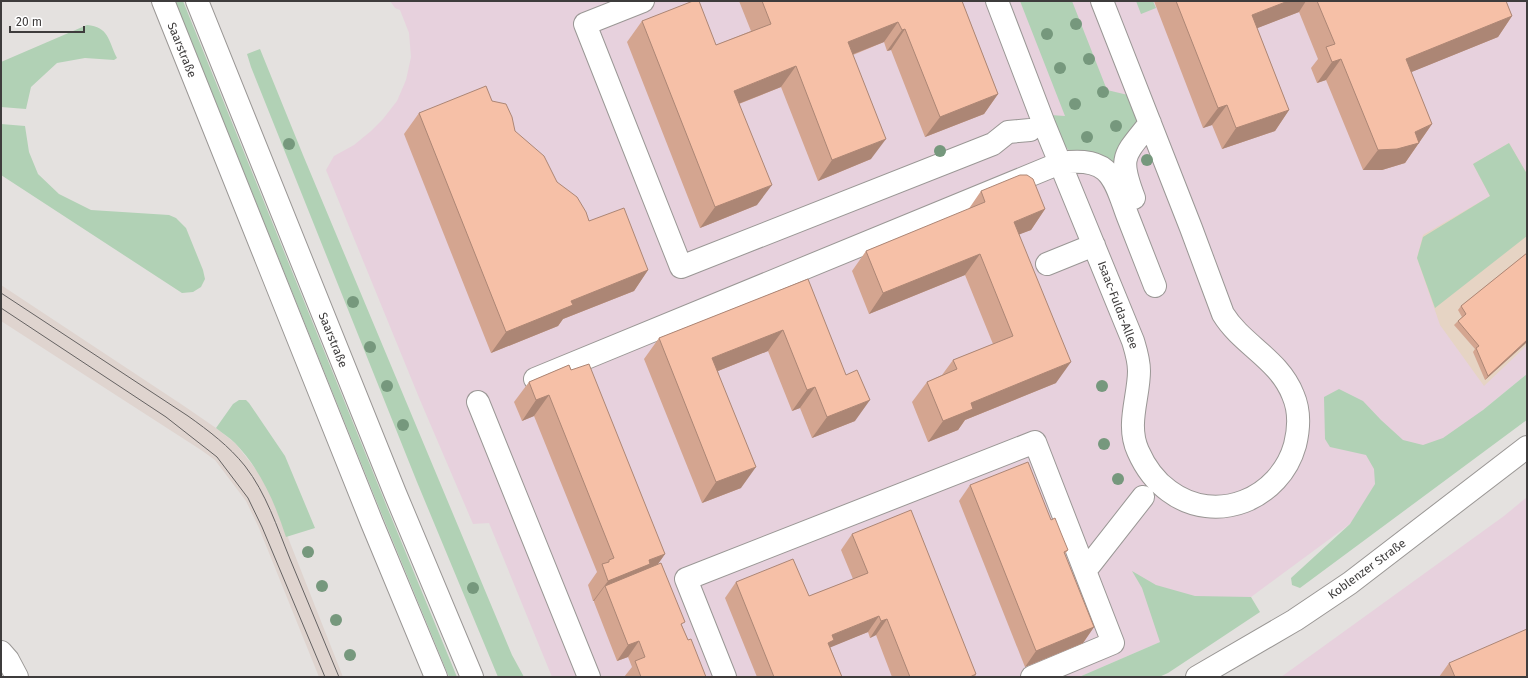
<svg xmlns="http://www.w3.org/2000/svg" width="1528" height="678" font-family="'Fira Sans',sans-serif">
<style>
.commercial{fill:#e7d1dd}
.built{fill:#dfd4cf}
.education{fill:#e6d4c4}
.green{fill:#b1d1b5}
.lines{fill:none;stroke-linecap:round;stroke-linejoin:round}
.minor-casing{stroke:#9a9795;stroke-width:24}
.major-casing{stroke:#9a9795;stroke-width:24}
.highway-casing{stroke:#9a9795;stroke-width:24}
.minor{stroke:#fff;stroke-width:22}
.major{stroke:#fff;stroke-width:22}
.highway{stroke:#fff;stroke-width:22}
.tram{stroke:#656262;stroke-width:1}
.tree{fill:#76987d}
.wall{fill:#d4a590}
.shaded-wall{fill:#ac8675}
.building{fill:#f6c0a7;stroke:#ac8675}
.labels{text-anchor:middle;stroke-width:3.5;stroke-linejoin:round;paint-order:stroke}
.street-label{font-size:12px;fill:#3e3c3c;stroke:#fff}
</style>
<rect width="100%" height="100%" fill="#e4e1df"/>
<path class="commercial" d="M390 1H1527V374L1483 410 1350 524 1251 597 1160 642 1079 677H552L489 523 473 524 420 400 326 170 334 156 354 145 371 131 383 119 397 101 406 80 411 57 409 33 400 10 395 8Z
M1527 497V677H1281L1504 516Z"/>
<path class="built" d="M1 285 184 406 216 428 235 443 262 477 272 497 343 677H319L259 528 246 501 215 460 201 450 1 321Z"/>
<path class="education" d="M1509 143 1527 174V345L1484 386 1440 325 1417 258 1423 235 1490 196 1473 164Z"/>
<path class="green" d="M175 1H183L387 507 457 677H449L380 510Z
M1020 1H1072L1107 90 1132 96 1138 113 1137 124 1116 165 1070 152 1062 142 1050 115 1065 116Z
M1136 1H1153L1156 8 1141 14Z
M87 25C109 27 108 40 117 58L114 60 85 58 57 63 31 87 26 109 1 107V62Z
M260 49 303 155 512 655 524 677H498L417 482 251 67 247 54Z
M1 124 25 126 29 152 38 174 59 194 91 210 169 215 176 218 186 228 203 270 205 279 201 287 193 292 182 293 1 175Z
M1509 143 1527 174V236L1435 308 1417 258 1423 237 1490 196 1473 164Z
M1527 374V420L1524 422 1300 588 1292 585 1291 578 1350 524 1375 484 1374 469 1366 455 1330 447 1325 439 1324 397 1339 389 1363 401 1381 420 1403 440 1423 445 1443 438 1483 410Z
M239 400H246L249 403 285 456 315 528 286 537C275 503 261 470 235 443 230 438 222 433 216 428L233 404Z
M1132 571 1156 585 1195 596 1251 597 1260 612 1168 673 1159 677H1079L1160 642 1142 588Z"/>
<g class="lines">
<defs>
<path id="minor" d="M643 1 585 24 681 267 993 144 1008 132 1030 130
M997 1 1044 124 1133 341C1136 351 1139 360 1139 371 1139 397 1126 425 1138 451 1145 467 1155 481 1169 491 1216 526 1280 499 1295 445 1299 429 1300 411 1293 395 1279 359 1242 345 1223 314L1191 228 1102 1
M1134 198C1118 156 1124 156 1150 123
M1047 264 1094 245
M535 379 1060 163C1075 161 1093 160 1105 170 1117 180 1122 202 1128 217 1137 240 1146 263 1155 286
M478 402 589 677
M1085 571 1143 497
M1 652 8 660 17 677
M725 677 686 579 1035 442 1113 643 1032 677"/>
<path id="major" d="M1197 677 1295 620 1350 583 1527 447"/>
<path id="highway" d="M163 1 372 523 436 677
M197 1 395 493 472 677"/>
</defs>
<use href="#minor" class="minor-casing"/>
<use href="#major" class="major-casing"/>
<use href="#highway" class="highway-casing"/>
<use href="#minor" class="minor"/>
<use href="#major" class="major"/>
<use href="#highway" class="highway"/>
<path class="tram" d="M1 293 188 416C209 431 229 446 245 466 266 493 277 527 290 559 306 598 323 638 339 677
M1 308 166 417 217 457 248 498 262 527 325 677"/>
</g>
<g class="tree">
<circle cx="1076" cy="24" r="6"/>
<circle cx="1047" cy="34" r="6"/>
<circle cx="1089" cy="59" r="6"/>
<circle cx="1060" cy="68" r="6"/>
<circle cx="1103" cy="92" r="6"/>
<circle cx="1075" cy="104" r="6"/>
<circle cx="1116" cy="126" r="6"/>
<circle cx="1087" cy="137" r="6"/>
<circle cx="289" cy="144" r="6"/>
<circle cx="940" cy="151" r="6"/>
<circle cx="1147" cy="160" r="6"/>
<circle cx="353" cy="302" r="6"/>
<circle cx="370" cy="347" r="6"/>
<circle cx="387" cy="386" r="6"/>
<circle cx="1102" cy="386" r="6"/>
<circle cx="403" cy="425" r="6"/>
<circle cx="1104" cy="444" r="6"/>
<circle cx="1118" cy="479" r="6"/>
<circle cx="308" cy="552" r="6"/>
<circle cx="322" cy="586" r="6"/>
<circle cx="473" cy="588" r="6"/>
<circle cx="336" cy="620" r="6"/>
<circle cx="350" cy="655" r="6"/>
</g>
<path class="wall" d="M739 1H962L998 94 984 114 925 137 891 50 887 51 884 42 853 55 871 159 818 181 781 87 739 104 757 205 700 228 627 42 642 21 716 45 751 31Z
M1154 1H1506L1512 16 1498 37 1411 72 1432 124 1405 163 1382 170H1363L1326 80 1317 83 1311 68 1318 59 1299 12 1257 28 1289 110 1275 131 1222 149 1212 125 1203 128Z
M492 101 515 131 557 182 589 221 648 270 634 291 563 319 558 326 491 353 404 134 419 113Z
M981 191 1045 209 1031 230 1019 234 1056 383 965 420 958 430 928 442 912 402 927 382 942 375 953 360 993 344 965 275 869 314 852 271 866 251 968 210Z
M1527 253V342L1485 380 1473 352 1475 349 1454 325 1462 317 1458 310 1461 306Z
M808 279 855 421 812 438 800 408 792 411 768 351 718 371 741 488 702 503 644 359 659 338Z
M569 365 665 554 657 565 688 640 706 677H624L632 667 628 657 617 661 594 602V601H593L588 585 597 572 534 416 522 421 514 402 529 382Z
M970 485 1068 550 1065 554 1094 627 1083 643 1025 667 959 501Z
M852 534 976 674 975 677H892L876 635 870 638 868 632 830 647 842 677H757L725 598 736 582 809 596 853 579 841 550Z
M1449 663 1527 677H1439Z"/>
<path class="shaded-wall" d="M1288 1H1306L1299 12 1237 36 1252 15Z
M1512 16 1498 37 1392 80 1406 59Z
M898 22 884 42 833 62 848 42Z
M905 29 891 50 887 51 902 30Z
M1341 59 1326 80 1317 83 1332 62Z
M796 66 781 87 720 111 734 91Z
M998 94 984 114 925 137 940 117Z
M1227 105 1212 125 1203 128 1218 108Z
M1289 110 1275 131 1222 149 1236 128Z
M1432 124 1405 163 1382 170H1363L1378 150Z
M886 139 871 159 818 181 832 160Z
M772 185 757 205 700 228 715 207Z
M1045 209 1031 230 1000 242 1014 222Z
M980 254 965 275 869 314 883 293Z
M648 270 634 291 563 319 558 326 491 353 506 332 571 301Z
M783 330 768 351 698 379 712 358Z
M1527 340V342L1485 380 1488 376Z
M1071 362 1056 383 965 420 958 430 928 442 943 421 971 403Z
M815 387 800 408 792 411 807 390Z
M549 395 534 416 522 421 536 400Z
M870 400 855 421 812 438 827 417Z
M756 467 741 488 702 503 716 482Z
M665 554 651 574 605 586 594 601H593L608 581 649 560Z
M879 616 868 632 829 648 817 659 832 635Z
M887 619 876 635 870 638 881 621Z
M1094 627 1083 643 1025 667 1036 651Z
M639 641 628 657 617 661 628 645Z"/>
<path class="building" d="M693 1H699L716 45 771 24 762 1H962L998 94 940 117 905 29 902 30 898 22 848 42 886 139 832 160 796 66 734 91 772 185 715 207 642 21Z
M1176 1H1288L1252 15 1289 110 1236 128 1227 105 1218 108Z
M1317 1H1506L1512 16 1406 59 1432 124 1415 132 1419 143 1397 149 1378 150 1341 59 1332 62 1326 47 1335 44Z
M486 86 492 101 506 104 512 117 515 131 544 156 557 182 577 197 586 212 589 221 624 208 648 270 571 301 573 305 506 332 419 113Z
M1020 175H1027L1033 179 1045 209 1014 222 1071 362 971 403 973 409 943 421 927 382 957 369 953 360 1013 336 980 254 883 293 866 251 985 202 981 191Z
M1527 253V340L1488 376 1476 348 1479 346 1458 321 1466 314 1461 306Z
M808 279 846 375 857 370 870 400 827 417 815 387 807 390 783 330 712 358 756 467 716 482 659 338Z
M589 364 665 554 649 560 650 564 608 581 602 564 609 562V560L614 558 549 395 536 400 529 382 569 365 571 370Z
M1028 462 1051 520 1055 518 1061 533 1068 550 1064 552 1094 627 1036 651 970 485Z
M911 510 976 674 970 677H910L887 619 881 621 879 616 832 635 834 640 828 643 842 677H774L736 582 793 559 809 596 868 573 852 534Z
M661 563 685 622 681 624 688 640 691 639 706 677H641L635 661 645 657 639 641 628 645 605 586Z
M1527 629V677H1455L1449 663Z"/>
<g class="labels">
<g class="street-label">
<text transform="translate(182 50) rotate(68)" y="4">Saarstraße</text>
<text transform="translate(1118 305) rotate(69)" y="4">Isaac-Fulda-Allee</text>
<text transform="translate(333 340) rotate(68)" y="4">Saarstraße</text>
<text transform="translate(1367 569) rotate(-36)" y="4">Koblenzer Straße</text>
</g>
</g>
<rect width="1528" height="678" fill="none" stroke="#3e3c3c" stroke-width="4"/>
<path d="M10 26v6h74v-6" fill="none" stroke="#3e3c3c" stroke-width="2"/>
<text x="16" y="26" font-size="12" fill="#3e3c3c" stroke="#ffffff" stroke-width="3" paint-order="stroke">20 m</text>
</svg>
